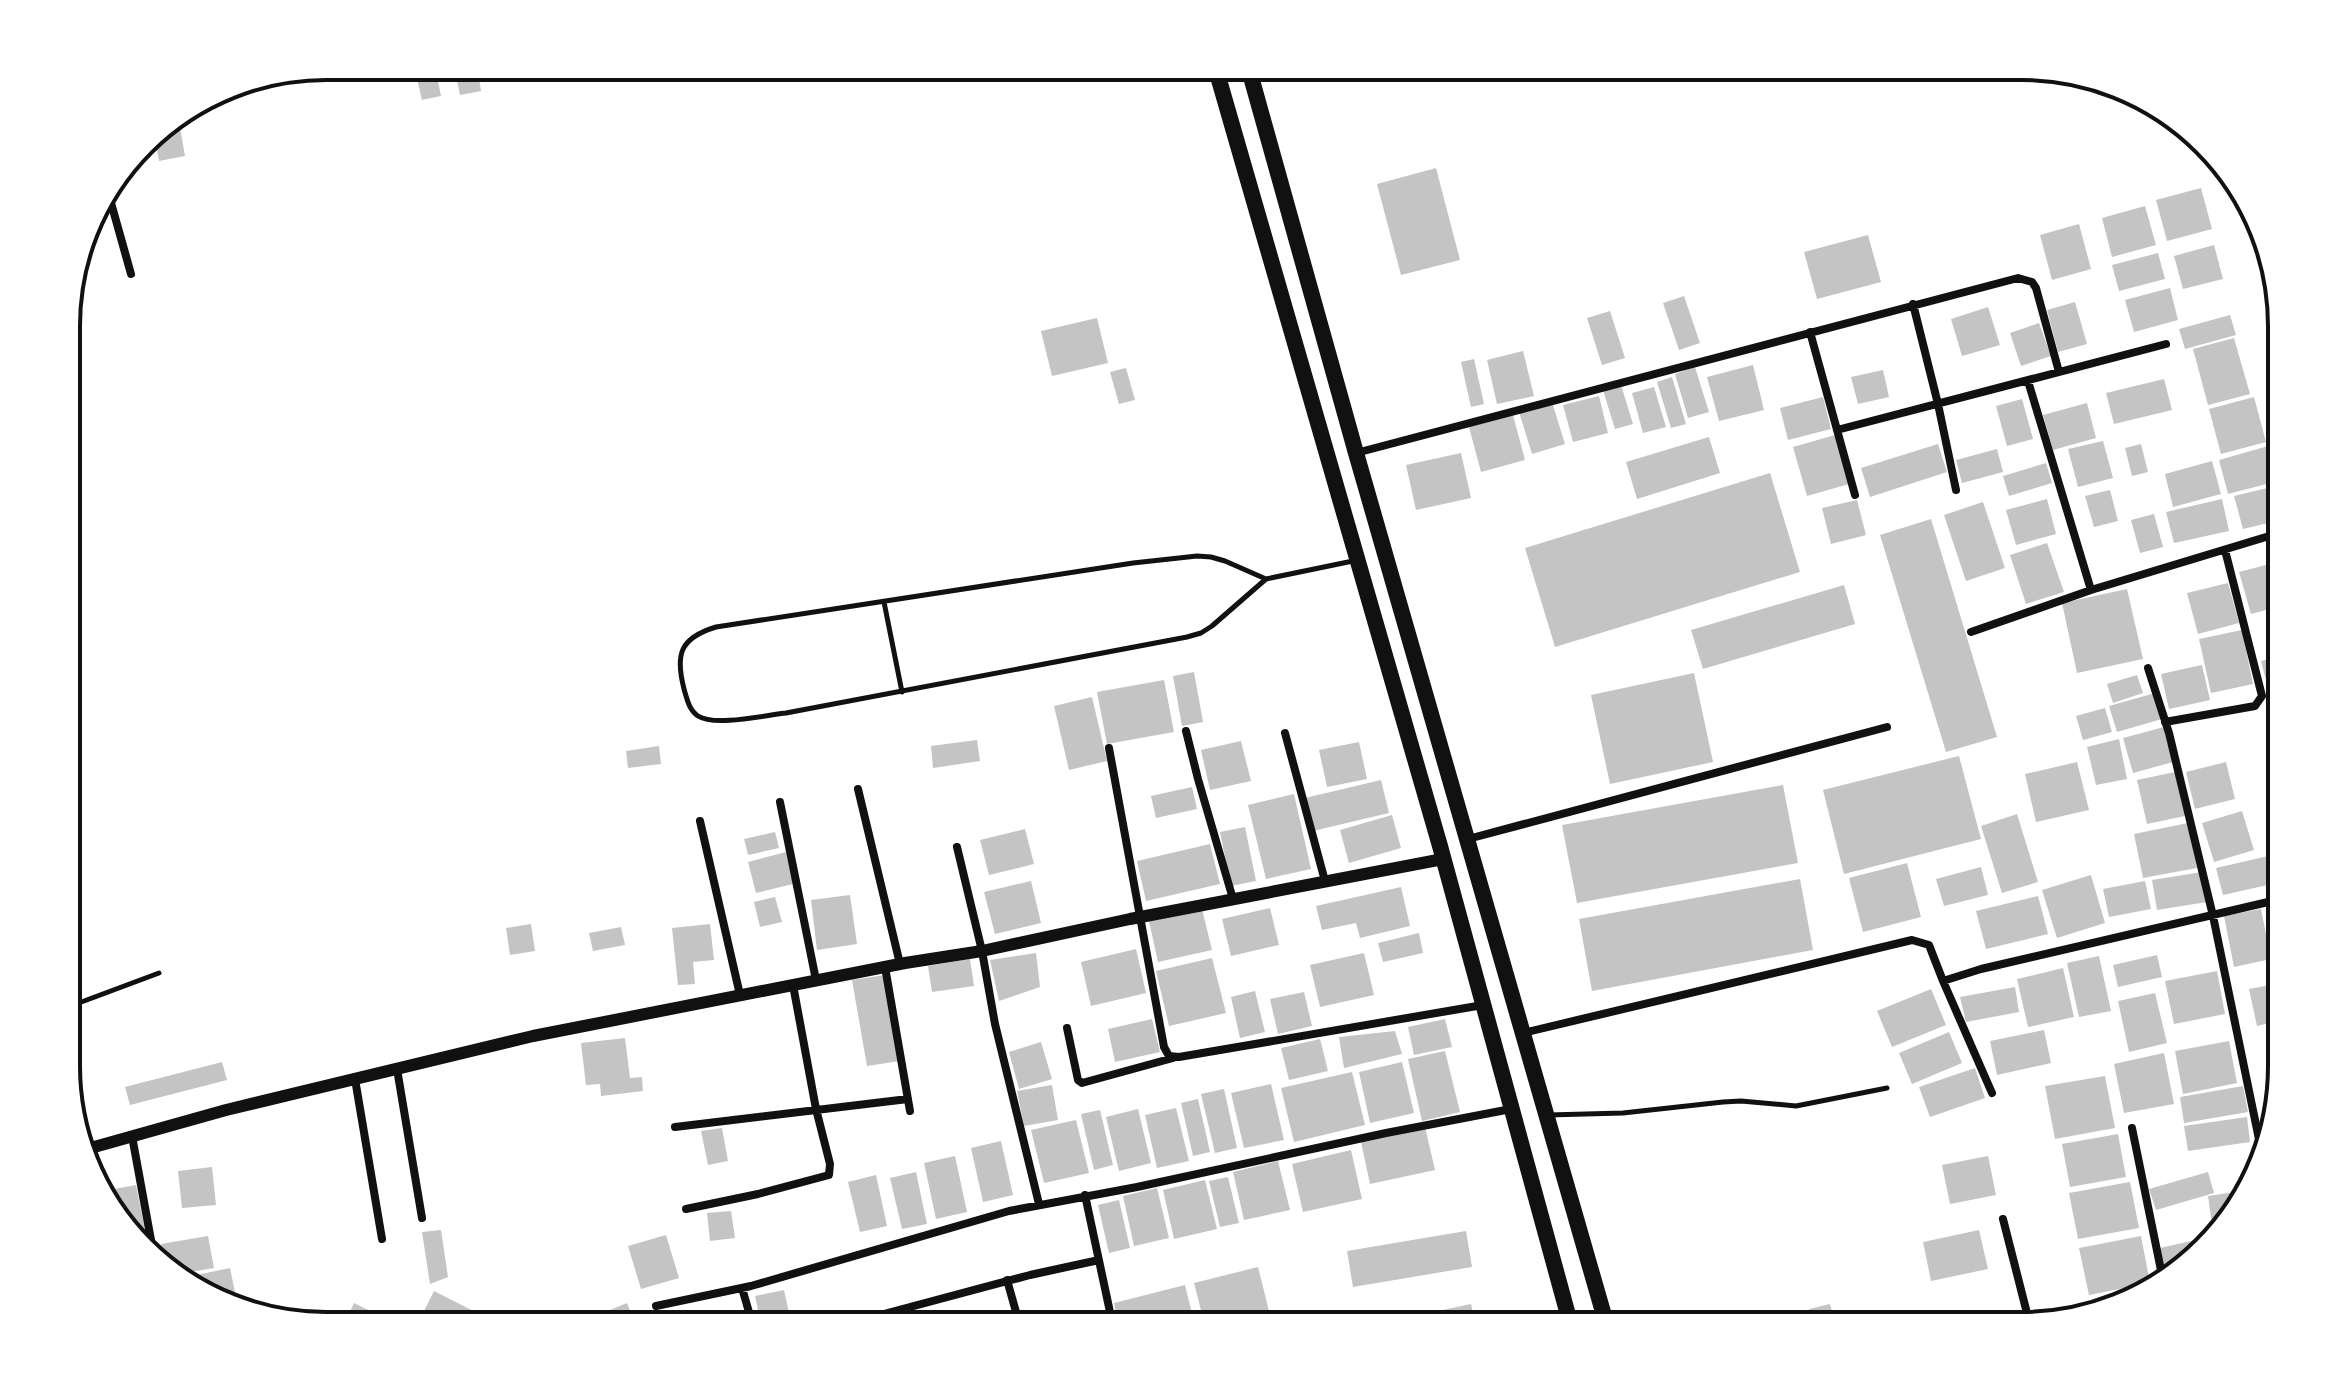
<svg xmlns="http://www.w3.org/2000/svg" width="2348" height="1392" font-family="'Varela Round',sans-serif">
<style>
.building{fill:#c4c4c4}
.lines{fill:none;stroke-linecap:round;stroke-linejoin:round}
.service{stroke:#111;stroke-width:5}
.minor{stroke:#111;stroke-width:8}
.tertiary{stroke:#111;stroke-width:12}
.trunk{stroke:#111;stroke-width:16}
.rim{fill:none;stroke:#111;stroke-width:4}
</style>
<rect width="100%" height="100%" fill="#fff"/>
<path class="building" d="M414 66H435L441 96 422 100Z
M454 66H477L481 91 460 95Z
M178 116 185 156 159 161 154 131Z
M1436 168 1460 260 1401 275 1377 184Z
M2201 188 2212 229 2167 241 2156 200Z
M2145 206 2156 245 2112 257 2102 218Z
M2079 224 2091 269 2052 280 2040 235Z
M1868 235 1881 282 1817 299 1804 252Z
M2214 245 2223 279 2183 289 2174 256Z
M2158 253 2165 279 2119 291 2112 265Z
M2170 288 2178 320 2134 332 2125 300Z
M1684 296 1700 343 1679 350 1663 303Z
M2075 302 2087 344 2058 352 2047 310Z
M1988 307 2000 345 1962 356 1951 319Z
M1610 311 1625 358 1602 365 1587 318Z
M2230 315 2236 335 2185 349 2179 329Z
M1097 318 1108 363 1052 376 1041 331Z
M2039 323 2051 356 2021 366 2010 333Z
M2234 338 2250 394 2208 405 2193 349Z
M1523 351 1534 396 1497 404 1487 360Z
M1474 359 1484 404 1471 407 1461 362Z
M1753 365 1764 410 1719 421 1707 377Z
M1695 367 1709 412 1688 418 1675 374Z
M1126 368 1135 400 1119 404 1110 372Z
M1883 370 1889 397 1858 404 1851 377Z
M1672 377 1686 424 1671 428 1657 382Z
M2164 379 2172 410 2114 424 2106 393Z
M1621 385 1633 424 1615 429 1603 390Z
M1654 387 1666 427 1643 433 1632 393Z
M1599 396 1608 433 1573 442 1563 405Z
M1823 397 1831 429 1788 440 1780 408Z
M2254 397 2266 442 2221 454 2209 409Z
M2022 399 2033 439 2007 446 1996 406Z
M1552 402 1565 444 1532 454 1519 412Z
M2087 403 2096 438 2053 450 2043 415Z
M1513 415 1525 460 1481 472 1469 427Z
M1835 435 1849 484 1807 496 1793 447Z
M1709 437 1720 473 1637 499 1626 462Z
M2103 441 2113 478 2078 487 2068 449Z
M1938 444 1947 472 1870 497 1861 468Z
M2141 444 2148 472 2132 476 2125 448Z
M2268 446 2278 481 2228 494 2219 460Z
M1997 449 2003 472 1962 483 1956 460Z
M1461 453 1471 498 1416 510 1406 465Z
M2212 461 2221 494 2173 507 2165 474Z
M2046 463 2052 483 2009 496 2003 476Z
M1770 473 1800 572 1555 647 1525 548Z
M2280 485 2281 520 2243 529 2234 496Z
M2110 490 2118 521 2094 527 2085 496Z
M2047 499 2056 534 2016 545 2006 510Z
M2222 499 2229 531 2174 543 2166 512Z
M1857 500 1866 535 1831 544 1822 508Z
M1983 502 2005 568 1966 581 1944 515Z
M2154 514 2163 547 2140 553 2131 520Z
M1931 519 1997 737 1946 752 1880 535Z
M2047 543 2064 592 2026 604 2010 555Z
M2281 561V606L2251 614 2239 572Z
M2228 583 2239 623 2198 634 2187 593Z
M1844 585 1855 624 1703 669 1691 630Z
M2127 589 2143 659 2077 673 2062 603Z
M2242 630 2253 684 2211 693 2199 639Z
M2281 656V696L2271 699 2261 661Z
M2202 665 2210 700 2169 709 2161 674Z
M1194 672 1203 722 1182 726 1173 676Z
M1694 673 1713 762 1610 784 1591 695Z
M2137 675 2143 693 2113 703 2107 684Z
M1164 680 1174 732 1107 744 1097 692Z
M2155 693 2162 719 2117 732 2109 706Z
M1092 697 1107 761 1069 770 1054 706Z
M2105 708 2112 732 2083 740 2076 716Z
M2164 727 2173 762 2133 773 2123 738Z
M2119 739 2127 779 2096 785 2087 747Z
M977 740 980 761 933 768 931 746Z
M1241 741 1251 781 1210 790 1201 750Z
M1359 742 1367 779 1327 787 1319 750Z
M659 746 661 764 628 768 626 751Z
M1959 756 1981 839 1844 874 1823 790Z
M2077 762 2089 810 2036 822 2025 774Z
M2226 762 2235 799 2195 809 2186 772Z
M2175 772 2185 816 2147 824 2137 780Z
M1381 780 1389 813 1313 831 1305 798Z
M1783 785 1798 863 1577 903 1562 825Z
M1192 787 1197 809 1156 818 1151 796Z
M1294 794 1311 869 1266 879 1248 805Z
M2242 811 2254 850 2214 862 2202 823Z
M2017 814 2038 882 2002 893 1981 826Z
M1392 815 1401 848 1349 863 1340 830Z
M2188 823 2197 868 2143 878 2134 834Z
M1245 827 1256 881 1231 886 1220 832Z
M1025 829 1034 864 989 875 980 840Z
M775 832 779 848 748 855 744 839Z
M1210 844 1220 884 1146 901 1137 861Z
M786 852 793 884 756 893 748 862Z
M2277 854 2281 882 2223 895 2216 868Z
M1907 863 1921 917 1863 932 1849 878Z
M1981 867 1988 895 1944 906 1936 879Z
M2202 872 2207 902 2157 910 2152 880Z
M2091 875 2105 923 2057 938 2042 890Z
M1800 879 1813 950 1592 991 1579 919Z
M1031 881 1041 923 995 934 984 892Z
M2145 881 2151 909 2109 917 2103 889Z
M1401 887 1410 926 1360 938 1356 923 1322 930 1316 906Z
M850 895 857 944 817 950 811 900Z
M2038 896 2048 934 1986 949 1976 911Z
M775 897 782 922 760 927 754 902Z
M1270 908 1279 945 1231 956 1222 919Z
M1202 909 1212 950 1158 962 1149 921Z
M2261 909 2271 959 2234 967 2224 916Z
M531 924 535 951 510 955 506 928Z
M710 924 714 960 693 962 695 984 678 985 672 928Z
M621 927 625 945 593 951 589 933Z
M1419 933 1423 953 1383 962 1378 943Z
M1136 949 1146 993 1091 1006 1081 962Z
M1036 953 1040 987 999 1001 990 960Z
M1364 953 1374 995 1320 1007 1310 965Z
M2157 955 2162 977 2118 987 2113 965Z
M2099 956 2111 1011 2079 1017 2067 963Z
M1212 958 1226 1013 1169 1026 1156 971Z
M970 959 974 986 932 992 928 966Z
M2063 968 2074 1017 2028 1027 2017 979Z
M2217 971 2225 1014 2174 1024 2165 981Z
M885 975 900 1061 867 1066 852 980Z
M2281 983V1020L2257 1026 2249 989Z
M2015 987 2019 1012 1966 1022 1960 997Z
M1931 989 1946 1025 1892 1047 1877 1011Z
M1255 991 1265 1032 1240 1038 1231 997Z
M1304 992 1312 1026 1278 1034 1270 999Z
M2155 993 2167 1043 2129 1052 2118 1001Z
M1152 1019 1160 1052 1115 1062 1108 1029Z
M1445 1019 1452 1047 1414 1055 1408 1027Z
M2044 1030 2051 1063 1997 1075 1990 1041Z
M1395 1031 1402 1054 1344 1068 1339 1037Z
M1949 1032 1962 1063 1912 1084 1899 1053Z
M625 1038 630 1078 642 1077 643 1091 601 1096 600 1084 586 1085 581 1043Z
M1320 1039 1328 1071 1289 1080 1281 1048Z
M2229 1041 2237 1083 2183 1094 2175 1051Z
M1041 1042 1052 1079 1019 1089 1009 1052Z
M1445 1051 1460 1112 1422 1121 1408 1059Z
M2164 1053 2174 1104 2124 1113 2114 1064Z
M222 1062 227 1080 130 1105 125 1087Z
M1402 1062 1414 1113 1370 1123 1359 1072Z
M1975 1068 1985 1098 1930 1117 1919 1087Z
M1352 1072 1365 1125 1294 1142 1281 1088Z
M2105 1076 2115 1128 2055 1139 2045 1086Z
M1271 1084 1284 1140 1244 1148 1231 1093Z
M1052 1085 1058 1120 1024 1126 1017 1091Z
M2243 1086 2248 1112 2184 1123 2180 1097Z
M1224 1089 1237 1148 1215 1153 1201 1094Z
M1198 1099 1210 1152 1193 1156 1181 1103Z
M1176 1108 1189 1161 1157 1168 1145 1115Z
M1138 1109 1151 1163 1119 1171 1106 1117Z
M1100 1110 1113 1165 1094 1170 1081 1114Z
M2247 1117 2250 1142 2188 1151 2184 1126Z
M1076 1120 1089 1173 1044 1183 1031 1130Z
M1425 1127 1435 1170 1370 1184 1361 1142Z
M722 1128 728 1161 708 1165 701 1131Z
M2118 1134 2126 1177 2070 1187 2062 1144Z
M1001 1141 1013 1195 983 1202 971 1148Z
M1351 1150 1362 1199 1303 1212 1292 1164Z
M955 1156 967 1212 936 1219 924 1163Z
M1988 1156 1996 1195 1950 1204 1942 1165Z
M1278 1161 1290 1210 1244 1220 1233 1172Z
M212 1167 216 1205 182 1208 178 1171Z
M916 1172 927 1224 902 1229 890 1178Z
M2208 1172 2214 1193 2156 1210 2149 1189Z
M876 1175 887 1226 860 1232 848 1182Z
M1228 1177 1239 1223 1220 1227 1209 1181Z
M1205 1180 1217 1229 1174 1239 1163 1190Z
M2130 1182 2139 1228 2078 1239 2069 1193Z
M136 1185 148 1246 110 1210 103 1191Z
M1157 1188 1169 1238 1134 1246 1123 1196Z
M2249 1190 2247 1196 2221 1222 2212 1224 2208 1196Z
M1119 1200 1130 1248 1109 1253 1098 1205Z
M731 1211 735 1238 710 1241 707 1213Z
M441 1230 448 1277 430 1284 422 1232Z
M1979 1230 1988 1269 1931 1281 1923 1242Z
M1466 1231 1472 1267 1353 1287 1347 1251Z
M666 1235 679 1278 641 1289 628 1246Z
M208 1236 214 1268 178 1274 164 1261 161 1244Z
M2141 1236 2150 1283 2089 1295 2079 1248Z
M2205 1238 2166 1277 2160 1248Z
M1258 1267 1269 1311 1205 1326 1194 1283Z
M230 1268 237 1302 196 1291 182 1278Z
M1185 1285 1195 1326H1119L1114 1303Z
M784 1290 789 1313 760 1319 755 1296Z
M434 1291 503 1326H443L422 1315Z
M354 1303 400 1326H343Z
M627 1303 636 1326H597L593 1317Z
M1471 1304 1476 1326H1377L1376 1324Z
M1830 1304 1836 1326H1813L1809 1309Z
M1763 1315 1766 1326H1725V1324Z"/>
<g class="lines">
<path class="service" d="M1256 76 1303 66
M1266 579 1225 561 1211 557 1197 556 1133 563 716 627C680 638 675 654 684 689 687 699 689 710 698 716 715 727 766 715 786 713L1187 637 1201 633 1212 626 1266 579 1353 561
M884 602 902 692
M68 1007 159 973
M1548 1115 1623 1113 1723 1102 1741 1101 1796 1106 1887 1088"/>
<path class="minor" d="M108 192 131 274
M1913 304 1938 404 1956 490
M1810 332 1855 495
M2028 381 2091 590
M1837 430 2166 344
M1356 453 2018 278 2032 282 2036 288 2059 372
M1971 632 2091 590 2266 537
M2148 668 2169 733 2213 916 2261 1149
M2165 722 2255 706 2262 696 2225 550
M1186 731 1198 779 1233 899
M1285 733 1325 881
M1109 748 1164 1047 1169 1056 1179 1057 1483 1005
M858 789 900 964
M780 802 816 980
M700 821 740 995
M1468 839 1887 727
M957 847 982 951 995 1024 1039 1204
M885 967 910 1111
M1943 981 1992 1093
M1067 1028 1078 1080 1082 1083 1173 1058
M1523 1033 1912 940 1929 945 1943 981 1981 969 2281 899
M397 1069 422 1218
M355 1079 382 1239
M675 1127 908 1099
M2132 1128 2163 1280
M132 1136 153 1251
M1085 1195 1113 1326
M686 1209 758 1194 829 1175 830 1164 816 1109 793 985
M2003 1219 2030 1325
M1007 1280 1020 1326
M742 1288 753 1326
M656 1306 751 1286 1009 1211 1137 1187 1386 1133 1511 1109
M839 1326 1030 1275 1099 1260"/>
<path class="tertiary" d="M87 1149 226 1110 533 1036 905 963 982 951 1130 919 1443 859"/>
<path class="trunk" d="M1215 66 1440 846 1571 1326
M1248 66 1356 453 1607 1326"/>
</g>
<path d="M0 0H2348V1392H0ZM326 80H2022A246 246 0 0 1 2268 326V1066A246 246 0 0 1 2022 1312H326A246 246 0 0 1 80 1066V326A246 246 0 0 1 326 80Z" fill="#fff" fill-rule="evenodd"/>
<path class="rim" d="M326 80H2022A246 246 0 0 1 2268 326V1066A246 246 0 0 1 2022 1312H326A246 246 0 0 1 80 1066V326A246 246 0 0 1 326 80Z"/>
</svg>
